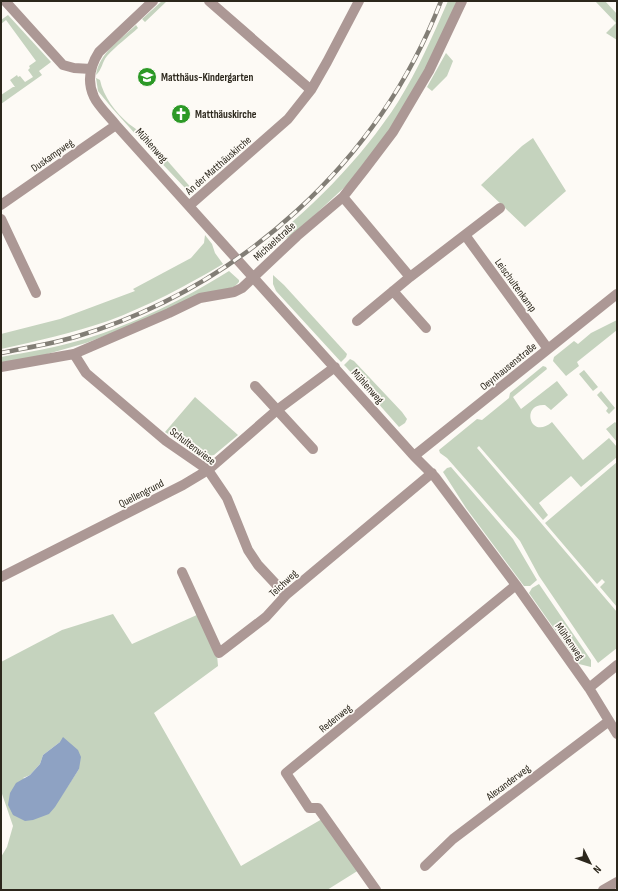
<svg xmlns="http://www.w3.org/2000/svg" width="618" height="891" font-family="'Sofia Sans Condensed',sans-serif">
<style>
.green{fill:#c5d3be;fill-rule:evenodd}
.water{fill:#8ea2c3}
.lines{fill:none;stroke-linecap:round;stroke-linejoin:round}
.street{stroke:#ac9895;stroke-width:10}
.rail-casing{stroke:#827e76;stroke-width:4.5}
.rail{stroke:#fdfaf5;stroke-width:3;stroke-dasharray:9;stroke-linecap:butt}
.labels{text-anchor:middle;stroke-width:3.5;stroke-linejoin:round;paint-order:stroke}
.poi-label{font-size:11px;font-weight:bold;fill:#2c271c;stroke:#fdfaf5;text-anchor:start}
.street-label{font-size:11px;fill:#2c271c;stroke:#fdfaf5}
</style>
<rect width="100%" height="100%" fill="#fdfaf5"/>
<path class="green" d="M162 1H167L145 22 142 19Z
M448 1H458L438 50 389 131 348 184 294 234 283 240 259 260 253 254C308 212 360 161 398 102 418 70 433 35 448 1Z
M595 1H605L617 14V40L606 33 616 23Z
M8 15 51 62 39 71 42 75 1 104V95L13 87H15L10 80 17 75 18 77 20 76 25 82 33 77 28 70 30 68 29 66 36 61 6 20 1 24V20Z
M136 25 138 28C128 37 116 46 107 56 102 62 102 70 96 75 99 53 121 39 136 25Z
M446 53 453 61 447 76 432 91 427 87Z
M96 78 100 80C103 96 116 113 129 124 138 131 142 132 150 142L147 147 112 108 98 91Z
M533 138 566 191 525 227 481 185 522 146Z
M155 150H158L193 190 186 189 152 153Z
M205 235 212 244 215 253 223 264C186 286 148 306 108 321 73 333 37 341 1 349V334L60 319 135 291 133 289 191 258 204 243Z
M229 271 239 280V282L234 287 86 343 33 358 1 363V357C29 352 58 347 85 339 134 324 186 298 229 271Z
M273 275 284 285 347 354 346 357 341 362 276 291 273 284Z
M617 320V330L577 362 579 366 566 376 553 361 554 357 574 341 578 344 591 333Z
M350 359 354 361 402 412 407 419 405 423 399 427 346 367 344 365Z
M543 366 546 367 547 369 513 397 521 409 557 381 568 395 551 410 545 405C520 403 530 441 552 422L583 460 609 438 617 447V457L581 487 571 476 539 503 548 515 543 520 479 446 477 448 617 612V648L598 663 539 576 520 541 447 458 440 453 439 450 477 419 482 420 509 398 510 393Z
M584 370 598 387 593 391 579 374Z
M601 391 615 408 609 414 606 411 608 408 597 395Z
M195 397 238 435 214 455 209 456 200 454 165 432Z
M615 422 617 424V442L606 429Z
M617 462V607L600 587 605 582 602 579 597 584 545 523Z
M451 467 513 539 537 580 530 586H524L466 508 443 472 447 468Z
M539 584 591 660V667L579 664 529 593 532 588Z
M113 614 132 644 199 614 217 655 218 666 154 713 241 866 322 819 359 870 327 890H1V857L7 847 13 826 1 791V662L62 630ZM60 742 79 769 62 795 23 778 30 775 40 764 43 755Z"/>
<path class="water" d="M63 737 78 750 81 757 79 769 55 807 49 814 33 820 25 821 13 815 8 805 10 793 16 783 30 775 40 764 43 755 60 742Z"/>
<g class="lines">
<path class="street" d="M5 1 63 65 74 68 91 69
M153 1 99 52C90 66 87 82 94 97 98 106 110 117 116 125L414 456 435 477 516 585 589 688 617 734
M209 1 311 90
M343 197 410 277
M1 205 116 125
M190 205 288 119 311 90 327 62 359 1
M1 219 36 293
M465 235 548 349
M393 291 426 328
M357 321 410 277 500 208
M74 354 86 373 166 441 208 470 227 498 248 550 258 565 286 595
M1 367 74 354 169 313 200 298 234 292 242 288 297 236 343 197 365 169 393 132 429 71 462 1
M255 386 313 449
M414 456 617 294
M182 572 219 653 266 617 286 595 432 473
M1 577 183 485 208 470 277 410 335 367
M589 688 617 665
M425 866 453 839 609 721
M376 890 318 808H309L286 773 516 585
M603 890 617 882"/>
<defs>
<path id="rail" d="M1 353C25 348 51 344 75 337 240 288 379 162 441 1"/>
</defs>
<use href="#rail" class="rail-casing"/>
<use href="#rail" class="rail"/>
</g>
<defs>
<symbol id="school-disc" viewBox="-11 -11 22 22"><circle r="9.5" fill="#2c9926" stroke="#fdfaf5"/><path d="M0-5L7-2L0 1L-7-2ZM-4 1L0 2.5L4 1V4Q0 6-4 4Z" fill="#fff"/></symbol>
<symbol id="church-disc" viewBox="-11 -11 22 22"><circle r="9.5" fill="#2c9926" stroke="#fdfaf5"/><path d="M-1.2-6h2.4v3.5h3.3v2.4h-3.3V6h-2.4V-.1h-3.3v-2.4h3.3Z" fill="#fff"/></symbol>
</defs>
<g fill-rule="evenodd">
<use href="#school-disc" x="136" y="66" width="22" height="22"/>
<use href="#church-disc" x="170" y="103" width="22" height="22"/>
</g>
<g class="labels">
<g class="poi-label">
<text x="161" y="81">Matthäus-Kindergarten</text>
<text x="195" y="118">Matthäuskirche</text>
</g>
<g class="street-label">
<text transform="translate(152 145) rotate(48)" y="4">Mühlenweg</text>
<text transform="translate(52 155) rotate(-35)" y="4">Duskampweg</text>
<text transform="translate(218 165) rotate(-41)" y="4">An der Matthäuskirche</text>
<text transform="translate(274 241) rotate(-42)" y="4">Michaelstraße</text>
<text transform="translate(516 285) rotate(54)" y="4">Leischultenkamp</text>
<text transform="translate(508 366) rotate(-39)" y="4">Oeynhausenstraße</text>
<text transform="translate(368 386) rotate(48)" y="4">Mühlenweg</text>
<text transform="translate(193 446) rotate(37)" y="4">Schultenwiese</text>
<text transform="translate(141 493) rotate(-27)" y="4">Quellengrund</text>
<text transform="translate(283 583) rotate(-43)" y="4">Teichweg</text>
<text transform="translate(570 641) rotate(55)" y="4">Mühlenweg</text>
<text transform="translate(335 718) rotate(-39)" y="4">Redenweg</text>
<text transform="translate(508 782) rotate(-37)" y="4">Alexanderweg</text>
</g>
</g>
<rect width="618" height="891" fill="none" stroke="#2c271c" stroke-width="4"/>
<g transform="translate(590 863) rotate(132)" stroke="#fdfaf5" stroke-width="3" paint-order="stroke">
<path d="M0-3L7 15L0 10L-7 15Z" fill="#2c271c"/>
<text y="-6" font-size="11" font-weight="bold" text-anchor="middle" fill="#2c271c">N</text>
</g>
</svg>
